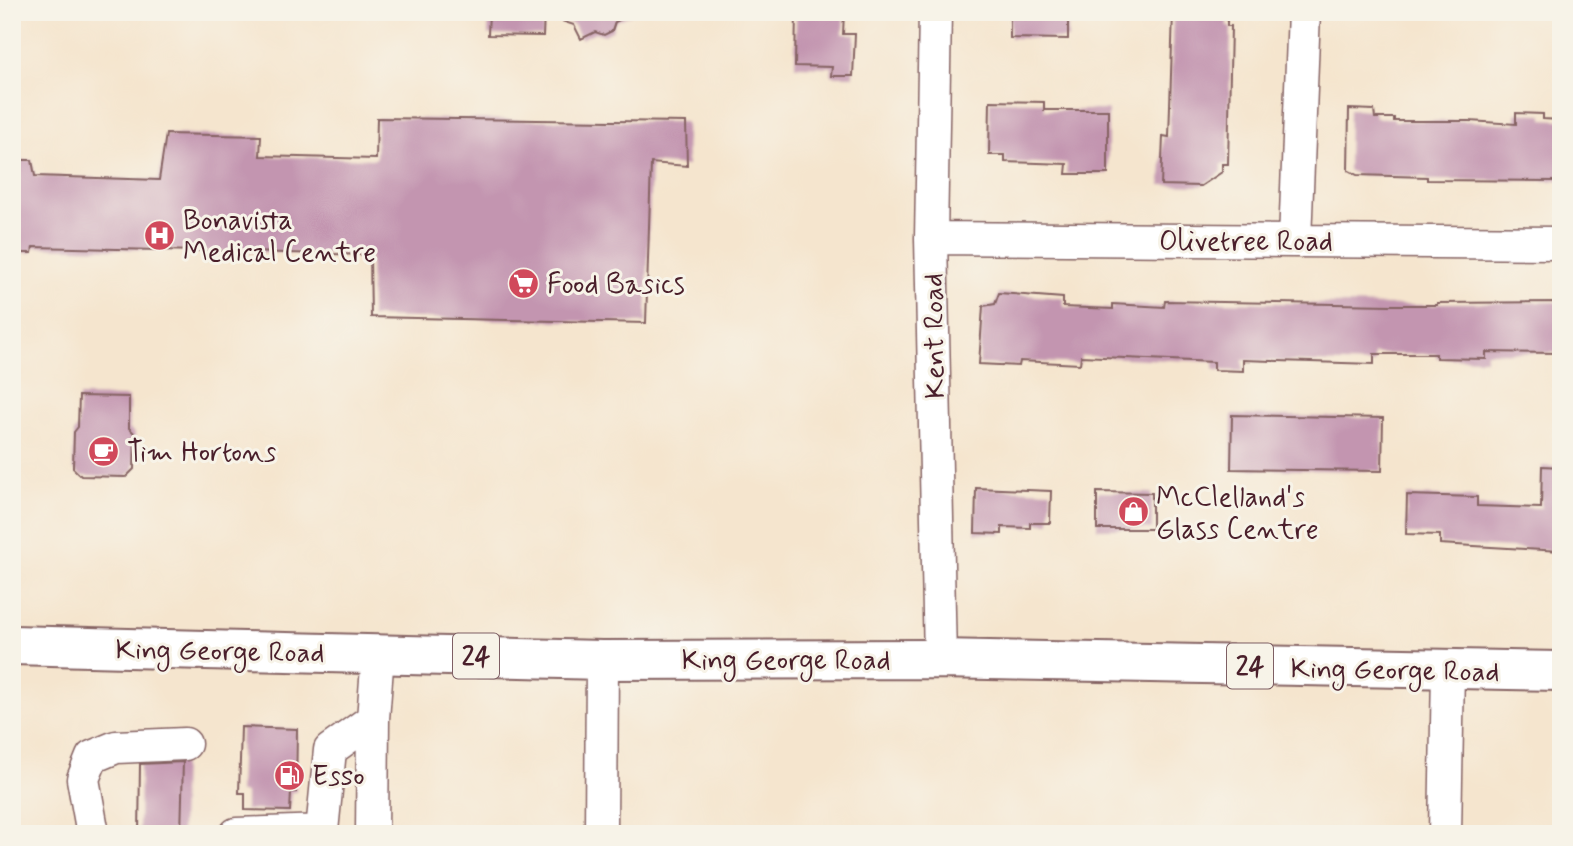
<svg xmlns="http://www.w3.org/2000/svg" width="1573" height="846" font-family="Mynerve,sans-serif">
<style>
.building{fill:#c395b0}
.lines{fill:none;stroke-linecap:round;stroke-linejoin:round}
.minor-casing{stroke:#866464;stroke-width:35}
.major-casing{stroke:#866464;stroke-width:42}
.minor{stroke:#fff;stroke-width:32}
.major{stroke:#fff;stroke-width:38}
.labels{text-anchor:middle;stroke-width:6;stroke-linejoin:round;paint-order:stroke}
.shield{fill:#f7f3e8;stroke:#7e5f64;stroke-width:2}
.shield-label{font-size:26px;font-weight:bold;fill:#4a1f2b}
.poi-label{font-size:28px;fill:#4a1f2b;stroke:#f7f3e8;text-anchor:start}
.street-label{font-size:28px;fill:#4a1f2b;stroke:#f7f3e8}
</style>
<rect width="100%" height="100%" fill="#f7f3e8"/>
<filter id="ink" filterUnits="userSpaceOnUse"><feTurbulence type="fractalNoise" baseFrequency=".0143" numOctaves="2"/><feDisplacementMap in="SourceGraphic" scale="14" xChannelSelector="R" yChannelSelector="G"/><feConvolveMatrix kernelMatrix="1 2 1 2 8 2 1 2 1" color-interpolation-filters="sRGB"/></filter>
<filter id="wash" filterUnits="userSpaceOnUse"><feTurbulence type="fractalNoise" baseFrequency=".00686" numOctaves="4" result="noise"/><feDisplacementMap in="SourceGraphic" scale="28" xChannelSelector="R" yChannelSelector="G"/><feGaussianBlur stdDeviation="1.57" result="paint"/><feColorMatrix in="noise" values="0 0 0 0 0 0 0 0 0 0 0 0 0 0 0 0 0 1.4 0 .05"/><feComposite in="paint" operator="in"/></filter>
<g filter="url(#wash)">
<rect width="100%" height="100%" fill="#f5e5ce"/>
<g id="blocks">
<path class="building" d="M489 12H544L543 36 488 35Z
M548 12H636L615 22 612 31 604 35 595 32 581 39 574 25 547 16Z
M796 12H844L843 34H855L853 76H831L832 67 795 66Z
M1010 12H1068V39L1010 38Z
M1173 12H1227V26H1231L1228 164H1222V172L1201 186 1161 185 1163 136 1169 137Z
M990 101 1044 102V110H1108V174H1066L1067 164 1005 162V155H989Z
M1349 109 1374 110 1375 118H1394V121H1469L1516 124V113L1543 114V119L1561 120V181L1427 180V177L1357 175 1348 170Z
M377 118 686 122 687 166 651 163 646 323 371 317 370 255 33 247 32 253H12V160H32L35 176 159 180 166 134 261 136 260 156 376 159Z
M999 293 1063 298V307L1113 309V304L1164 307 1165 301 1392 305H1437V303L1561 302V353L1486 352V359L1436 358V354H1374V364L1243 360V371L1214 370V362L1081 356 1080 364 1020 361 1019 366 979 364 983 306 995 304Z
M79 396 129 397V428L135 434 134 469 126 477 81 476 73 468 74 432 78 427Z
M1232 415 1383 418 1382 471 1231 469Z
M1542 466 1561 467V551L1440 544V535L1406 534 1407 495 1477 497V506L1541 508Z
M976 488 1051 491 1050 523H1030V528L1002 527V534L975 533Z
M1097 492 1152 493V529H1097Z
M241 727 297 729 296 792H291L290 811 245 810V793H239Z
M183 762 181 834H139L140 764Z"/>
</g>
</g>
<g filter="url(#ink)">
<use href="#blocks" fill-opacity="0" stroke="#866464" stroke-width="2"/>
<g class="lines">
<defs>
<path id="minor" d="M935 12 931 238 940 659
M931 238 1561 243
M1295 240 1304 12
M93 834 83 779 92 757 116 747 185 744
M236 834 322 831 330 750 373 719 378 654
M372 834 373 719
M601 834 602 660
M1445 834 1448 670"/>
<path id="major" d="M12 645 602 660 940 659 1561 671"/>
</defs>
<use href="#minor" class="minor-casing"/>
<use href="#major" class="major-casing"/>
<use href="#minor" class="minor"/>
<use href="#major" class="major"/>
</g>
</g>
<defs>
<symbol id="hospital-disc" viewBox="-11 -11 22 22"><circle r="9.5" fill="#d1495b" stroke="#f7f3e8"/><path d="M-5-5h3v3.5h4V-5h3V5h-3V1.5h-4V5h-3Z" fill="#fff"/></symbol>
<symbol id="supermarket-disc" viewBox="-11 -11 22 22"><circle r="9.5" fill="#d1495b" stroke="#f7f3e8"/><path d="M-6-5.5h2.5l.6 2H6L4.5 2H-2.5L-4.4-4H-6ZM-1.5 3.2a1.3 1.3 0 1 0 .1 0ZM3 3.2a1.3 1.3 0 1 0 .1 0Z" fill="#fff"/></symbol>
<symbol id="cafe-disc" viewBox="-11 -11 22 22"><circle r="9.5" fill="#d1495b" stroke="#f7f3e8"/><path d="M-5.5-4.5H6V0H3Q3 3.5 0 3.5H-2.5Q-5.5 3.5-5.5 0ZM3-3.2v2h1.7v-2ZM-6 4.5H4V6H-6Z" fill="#fff"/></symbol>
<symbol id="shop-disc" viewBox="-11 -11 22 22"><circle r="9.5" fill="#d1495b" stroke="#f7f3e8"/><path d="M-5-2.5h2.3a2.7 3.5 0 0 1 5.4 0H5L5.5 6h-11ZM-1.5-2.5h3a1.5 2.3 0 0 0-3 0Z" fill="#fff"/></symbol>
<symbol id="fuel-disc" viewBox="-11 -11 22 22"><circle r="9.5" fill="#d1495b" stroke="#f7f3e8"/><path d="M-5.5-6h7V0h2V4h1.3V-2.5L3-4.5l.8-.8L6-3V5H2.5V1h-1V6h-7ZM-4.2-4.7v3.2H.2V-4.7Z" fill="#fff"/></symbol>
</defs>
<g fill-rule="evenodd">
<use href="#hospital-disc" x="142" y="218" width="35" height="35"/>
<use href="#supermarket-disc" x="506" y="266" width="35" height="35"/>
<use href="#cafe-disc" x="86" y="434" width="35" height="35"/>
<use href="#shop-disc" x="1116" y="494" width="35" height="35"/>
<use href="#fuel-disc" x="272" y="758" width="35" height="35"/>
</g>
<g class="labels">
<g class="shield">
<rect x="453" y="633.5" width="46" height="45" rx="5"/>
<rect x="1227" y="643.5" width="46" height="45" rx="5"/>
</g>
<g class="shield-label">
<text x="476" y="665">24</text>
<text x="1250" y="675">24</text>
</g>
<g class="poi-label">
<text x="183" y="229">Bonavista<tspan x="183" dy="32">Medical Centre</tspan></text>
<text x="547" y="293">Food Basics</text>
<text x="127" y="461">Tim Hortons</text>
<text x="1156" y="506">McClelland's<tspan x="1156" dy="32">Glass Centre</tspan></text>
<text x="312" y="785">Esso</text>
</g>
<g class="street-label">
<text x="1246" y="250">Olivetree Road</text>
<text transform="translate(933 336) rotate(-91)" y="10">Kent Road</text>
<text transform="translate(220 650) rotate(1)" y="10">King George Road</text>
<text x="786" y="669">King George Road</text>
<text transform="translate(1395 669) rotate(1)" y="10">King George Road</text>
</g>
</g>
<rect width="1573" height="846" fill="none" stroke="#f7f3e8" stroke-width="42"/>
</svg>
